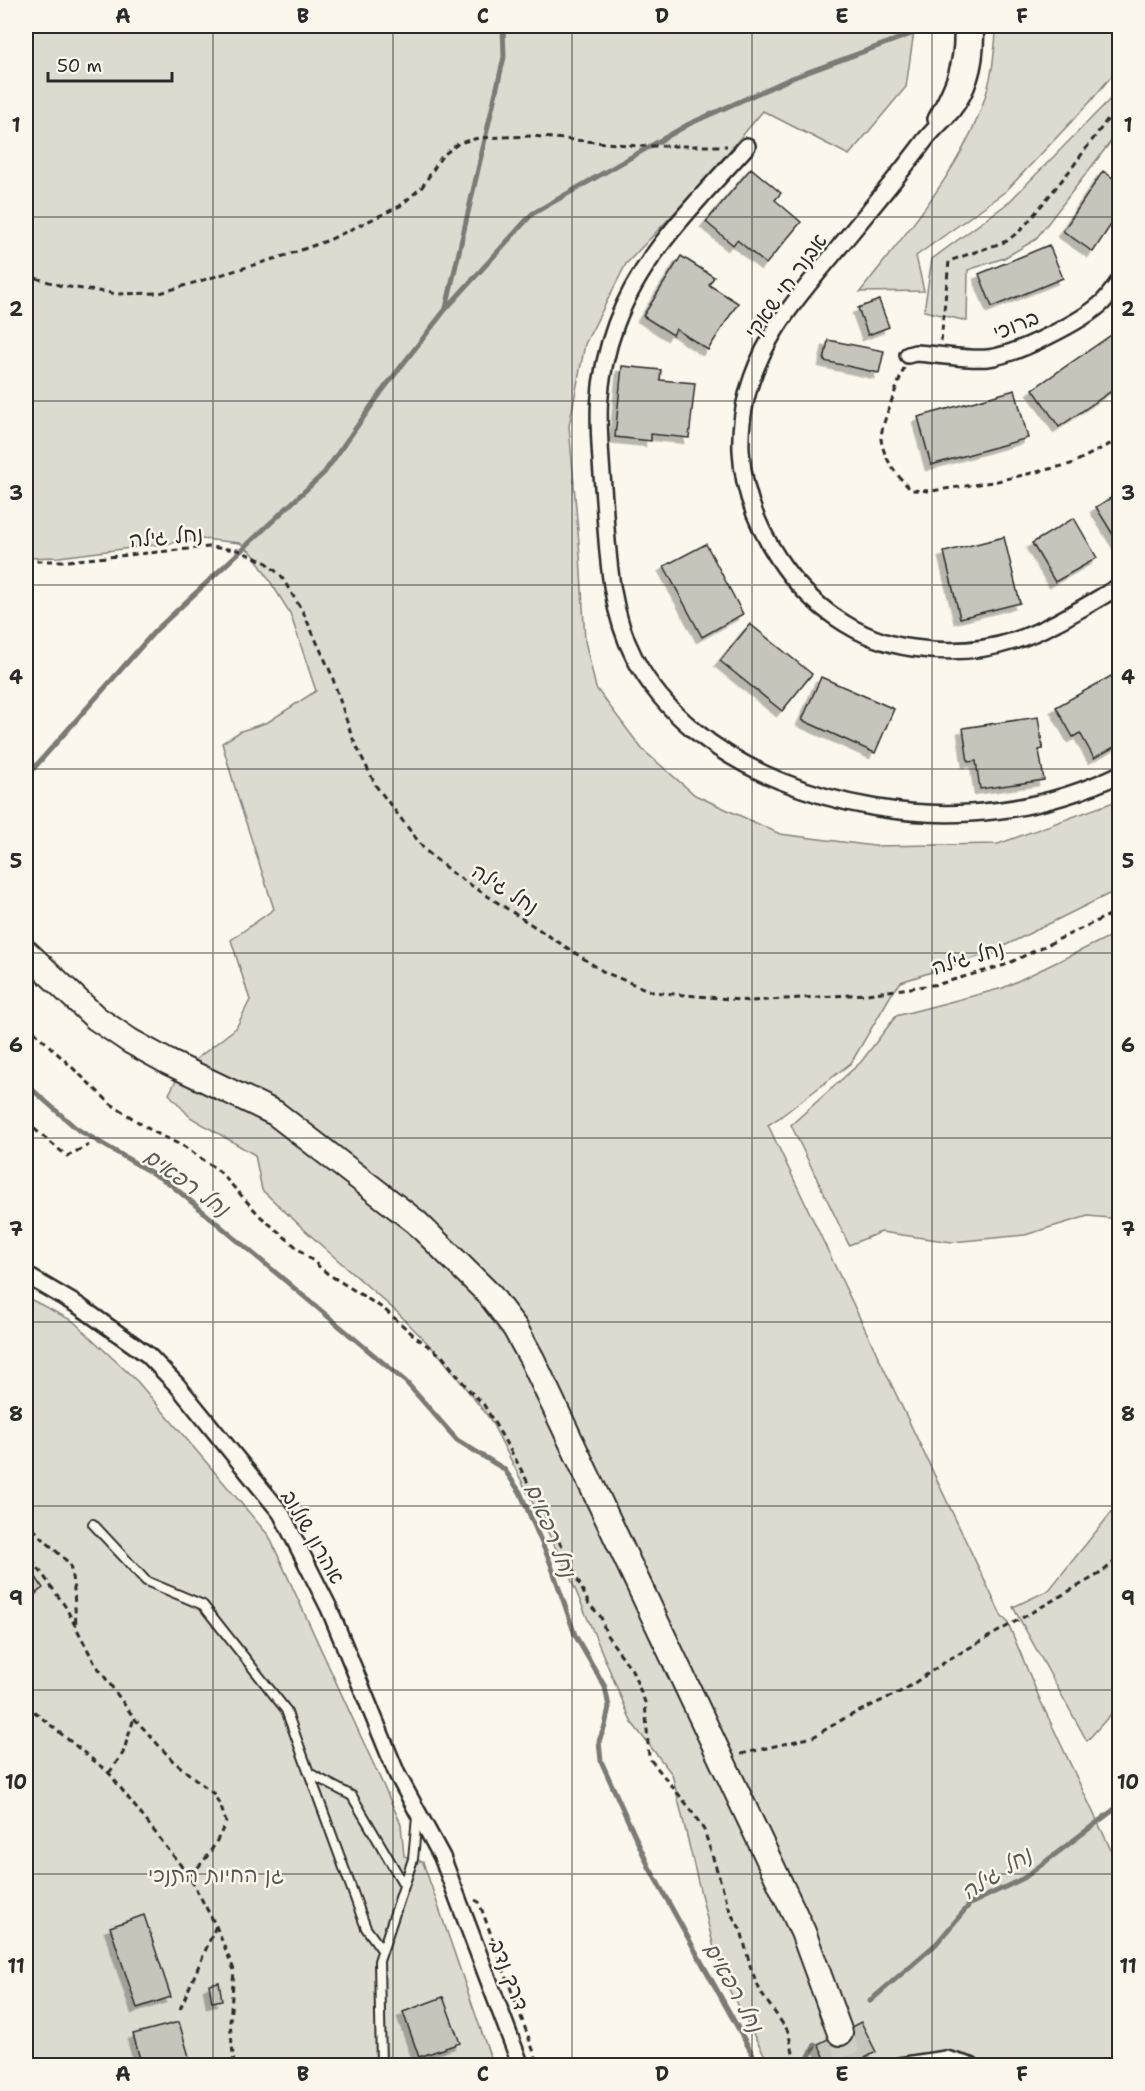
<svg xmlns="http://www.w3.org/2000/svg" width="1145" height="2091" font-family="'Shantell Sans','Playpen Sans Hebrew',sans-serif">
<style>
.green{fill:#dddad0;stroke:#84827e;stroke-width:1.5}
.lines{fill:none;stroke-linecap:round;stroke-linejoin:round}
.stream{stroke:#7b7a75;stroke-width:5}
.building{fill:#c7c4bc;stroke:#2b2b2b;stroke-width:1.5;filter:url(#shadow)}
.primary-tunnel{stroke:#d1cec5;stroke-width:24;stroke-dasharray:24 12;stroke-linecap:butt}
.service-casing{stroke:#2b2b2b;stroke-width:12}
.minor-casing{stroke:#2b2b2b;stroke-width:20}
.primary-casing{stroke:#2b2b2b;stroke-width:28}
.path{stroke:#2b2b2b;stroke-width:3;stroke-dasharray:6 4.5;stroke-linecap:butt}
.service{stroke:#fbf7ec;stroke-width:8}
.minor{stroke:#fbf7ec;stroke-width:15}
.primary{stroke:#fbf7ec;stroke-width:24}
.grid{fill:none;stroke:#2b2b2b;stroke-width:1.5;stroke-opacity:0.55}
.labels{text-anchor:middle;stroke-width:5;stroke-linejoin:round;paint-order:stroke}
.street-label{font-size:21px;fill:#2b2b2b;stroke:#fbf7ec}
.park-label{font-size:21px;fill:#585754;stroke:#fbf7ec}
.water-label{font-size:22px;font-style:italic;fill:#5a5956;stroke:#fbf7ec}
.neatline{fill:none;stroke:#2b2b2b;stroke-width:2}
.grid-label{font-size:20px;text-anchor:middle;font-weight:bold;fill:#2b2b2b}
</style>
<defs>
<filter id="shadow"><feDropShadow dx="-5.5" dy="5.5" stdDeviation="0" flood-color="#0004"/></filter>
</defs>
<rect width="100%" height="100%" fill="#fbf7ec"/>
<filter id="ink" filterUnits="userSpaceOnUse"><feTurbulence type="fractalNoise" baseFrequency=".0167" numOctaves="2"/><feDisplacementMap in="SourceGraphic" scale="12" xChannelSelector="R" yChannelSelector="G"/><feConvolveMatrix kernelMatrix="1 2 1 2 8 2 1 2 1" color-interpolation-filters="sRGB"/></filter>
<g filter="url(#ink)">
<path class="green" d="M26 26H909L914 31 906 87 849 155 763 111 698 188 626 264 585 344 569 426 580 555 585 641 596 688 642 749 695 795 780 834 874 846 998 844 1119 800V889L990 953 901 982 891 995 851 1063 779 1118 768 1125 1002 1617 1007 1621 1041 1702 1119 1867V2065H770L720 1973 672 1774 632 1723 567 1570 490 1419 441 1357 398 1313 322 1246 262 1190 255 1155 190 1117 169 1094 181 1071 236 1028 250 1000 231 940 274 909 238 798 222 743 241 731 268 722 316 691 290 613 253 554 240 543 202 539 59 557 26 558Z
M995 26H1119V67L1090 102 1006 191 916 256 924 291 860 292C912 224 987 142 994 53 995 44 997 35 995 26Z
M1119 90V131L1035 240 1004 258 968 270 967 321 924 311 932 259 1008 203Z
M1119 932V1219L1088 1216 1025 1235 952 1242 881 1232 849 1245 791 1125 861 1062 896 1016 1003 988Z
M26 1297 73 1321 137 1381 269 1536 401 1824 404 1856 423 1862 493 2065H26Z
M1119 1503V1705L1087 1741 1013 1607 1049 1590Z"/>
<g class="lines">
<path class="stream" d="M446 308 504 57 503 26
M26 777 155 631 324 473 382 391 445 310 532 214 689 124 792 78 933 26
M26 1084 77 1129 169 1183 406 1382 457 1440 504 1469 520 1492 550 1562 575 1635 605 1687 609 1707 605 1726 599 1741 601 1761 649 1867 759 2066
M870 2001 936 1944 970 1904 1024 1878 1120 1805
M804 2066 815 2045"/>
</g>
<path class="building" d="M751 168 781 193 775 200 801 222 766 264 737 240 733 245 706 222Z
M1103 171 1120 183V211L1093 252 1063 231Z
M1049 245 1063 278 992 307 979 274Z
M681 256 714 277 709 285 738 303 708 350 676 329 673 335 643 316Z
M879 300 889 327 868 335 858 308Z
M1120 329V385L1059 427 1033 389Z
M828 340 884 351 879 373 824 361Z
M622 366 661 370 660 380 695 383 689 438 651 434V441L615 437Z
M1015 390 1028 438 931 465 918 417Z
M1120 492V546L1096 507Z
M1074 518 1097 558 1055 582 1032 543Z
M1004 537 1020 603 960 618 944 552Z
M706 544 743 614 702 637 664 566Z
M750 624 812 674 782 711 720 661Z
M1120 671V744L1094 758 1080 733 1073 737 1056 707Z
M821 677 894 709 875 753 802 720Z
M1038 717 1043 749 1039 750 1044 780 980 789 976 761 968 762 963 728Z
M26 1562 43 1588 26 1600Z
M144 1915 171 1997 137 2008 110 1927Z
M219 1982 222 2000 212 2002 209 1984Z
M443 1997 460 2043 419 2057 403 2012Z
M179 2022 190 2060 171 2066H142L133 2034Z
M861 2022 876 2052 851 2066H829L818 2044Z"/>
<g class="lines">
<path class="primary-tunnel" d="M840 2033 851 2066"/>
<defs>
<path id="service" d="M93 1524 146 1581 203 1605 286 1710 366 1928 382 1950
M309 1773 352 1796 404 1885
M381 2066 379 1961 413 1859 417 1817"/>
<path id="minor" d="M975 26C977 57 972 86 952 111 943 121 933 130 925 140 897 178 866 214 836 251 813 279 788 307 770 339 728 413 732 488 778 558 808 604 857 641 913 648 1002 661 1046 629 1120 586
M936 119C954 86 964 64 962 26
M747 146C698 201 642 254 616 324 592 390 599 433 604 500 608 552 609 609 634 657 693 771 850 820 970 813 1022 810 1073 797 1120 774
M908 355 915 353C936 354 969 360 988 358 1016 355 1083 321 1103 302 1109 296 1115 287 1120 280
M26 1275 79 1306 148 1355 177 1385 281 1513 329 1608 397 1774 442 1857 521 2066
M899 2066 946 2059 971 2066"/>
<path id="primary" d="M26 952 96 1018 130 1041 168 1062 275 1113 416 1222 490 1295 515 1328 532 1359 803 1932 840 2033"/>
</defs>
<use href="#service" class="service-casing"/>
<use href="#minor" class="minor-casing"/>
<use href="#primary" class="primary-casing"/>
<path class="path" d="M26 275 62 286 118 294 160 293 287 255 329 240 400 206 422 187 442 156 459 143 478 138 532 136 637 146H727
M941 341 949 261 1007 241 1023 228 1071 169 1107 120 1120 108
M904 368C899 382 880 427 881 439 884 460 897 475 911 490L931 491 993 482 1071 464 1120 439
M26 561H67L209 547 238 550 267 563 281 576 303 612 331 673 352 737 376 786 425 850 451 872 604 972 653 992 751 1001 867 994 939 984 1005 965 1120 910
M26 1024 111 1104 152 1131 185 1147 219 1171 260 1216 328 1274 384 1309 417 1338 442 1356 469 1390 484 1405 516 1460 564 1551 589 1604 601 1617 606 1634 632 1670 645 1702 649 1758 689 1807 704 1830 731 1914 741 1930 751 1969 761 1993 788 2031 796 2066
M26 1122 67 1156 89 1145
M26 1520 41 1537 70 1564 74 1590 76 1625
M26 1551 65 1606 94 1662 134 1718 173 1761 214 1794 221 1807 226 1822C216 1844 207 1860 189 1876
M26 1705 109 1773 189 1876 216 1926 234 1970 230 2022 234 2066
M741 1754 813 1737 845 1718 904 1690 948 1660 1101 1573 1120 1557
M109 1773 123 1753 134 1718
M475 1900 479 1902 539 2066
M180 2009 216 1926
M26 2056 29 2066"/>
<use href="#service" class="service"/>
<use href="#minor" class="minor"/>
<use href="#primary" class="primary"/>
</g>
</g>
<path class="grid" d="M213 26V2066M393 26V2066M572 26V2066M752 26V2066M932 26V2066M26 217H1120M26 401H1120M26 585H1120M26 769H1120M26 953H1120M26 1138H1120M26 1322H1120M26 1506H1120M26 1690H1120M26 1874H1120"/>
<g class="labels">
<g class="street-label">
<text transform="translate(786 286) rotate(-54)" y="7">אבנר חי שאקי</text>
<text transform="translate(1016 325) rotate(-22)" y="7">ברוכי</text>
<text transform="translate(166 537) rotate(-5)" y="7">נחל גילה</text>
<text transform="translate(505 889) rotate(33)" y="7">נחל גילה</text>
<text transform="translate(968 958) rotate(-16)" y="7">נחל גילה</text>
<text transform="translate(313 1537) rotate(60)" y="7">אהרון שולוב</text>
<text transform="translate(509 1975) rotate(69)" y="7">דרך נדב</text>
</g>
<g class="park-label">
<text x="216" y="1882">גן החיות התנכי</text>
</g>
<g class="water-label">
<text transform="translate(187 1182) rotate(36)" y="8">נחל רפאים</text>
<text transform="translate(551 1530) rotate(68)" y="8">נחל רפאים</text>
<text transform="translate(996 1873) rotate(-32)" y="8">נחל גילה</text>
<text transform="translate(734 1987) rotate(61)" y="8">נחל רפאים</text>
</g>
</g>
<rect width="1145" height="2091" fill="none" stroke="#fbf7ec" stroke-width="66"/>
<path d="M48 72v9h124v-9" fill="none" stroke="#2b2b2b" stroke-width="3"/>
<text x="57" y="72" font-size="18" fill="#2b2b2b" stroke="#fbf7ec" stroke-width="4.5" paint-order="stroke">50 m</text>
<rect x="33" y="33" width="1079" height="2025" class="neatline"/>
<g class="grid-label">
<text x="123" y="23">A</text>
<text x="303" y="23">B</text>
<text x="483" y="23">C</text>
<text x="662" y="23">D</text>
<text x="842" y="23">E</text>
<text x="1022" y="23">F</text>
<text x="16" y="132">1</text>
<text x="1128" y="132">1</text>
<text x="16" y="316">2</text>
<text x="1128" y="316">2</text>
<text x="16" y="500">3</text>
<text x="1128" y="500">3</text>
<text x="16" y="684">4</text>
<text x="1128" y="684">4</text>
<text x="16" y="868">5</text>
<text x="1128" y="868">5</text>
<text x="16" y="1052">6</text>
<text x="1128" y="1052">6</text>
<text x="16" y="1236">7</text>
<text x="1128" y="1236">7</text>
<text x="16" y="1421">8</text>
<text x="1128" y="1421">8</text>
<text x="16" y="1605">9</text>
<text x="1128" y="1605">9</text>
<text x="16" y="1789">10</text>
<text x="1128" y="1789">10</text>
<text x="16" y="1973">11</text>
<text x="1128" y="1973">11</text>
<text x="123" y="2081">A</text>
<text x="303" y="2081">B</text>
<text x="483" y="2081">C</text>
<text x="662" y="2081">D</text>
<text x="842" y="2081">E</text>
<text x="1022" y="2081">F</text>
</g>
</svg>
